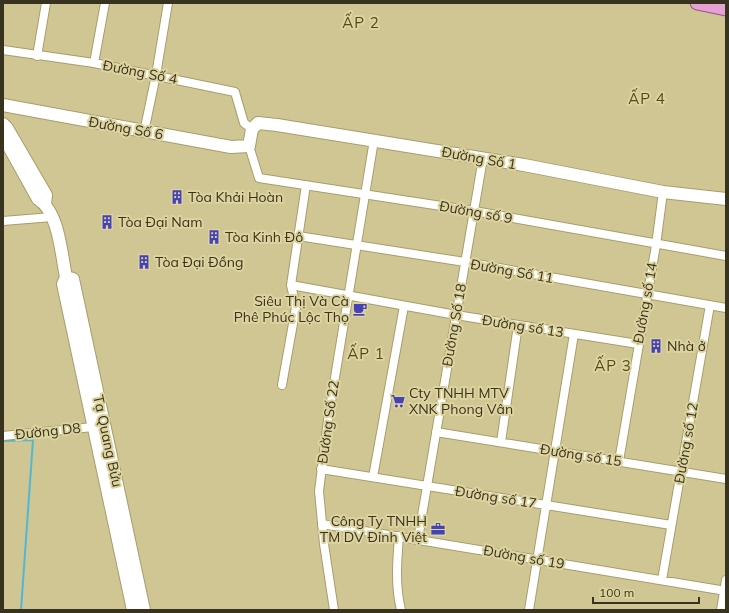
<svg xmlns="http://www.w3.org/2000/svg" width="729" height="613" font-family="Mulish,sans-serif">
<style>
.lines{fill:none;stroke-linecap:round;stroke-linejoin:round}
.stream{stroke:#51b8d3;stroke-width:2}
.street-casing{stroke:#a89d6c;stroke-width:10}
.secondary-casing{stroke:#a89d6c;stroke-width:14}
.primary-casing{stroke:#9d5082;stroke-width:15}
.street{stroke:#fff;stroke-width:8}
.secondary{stroke:#fff;stroke-width:12}
.primary{stroke:#e5a0d4;stroke-width:13}
.labels{text-anchor:middle;stroke-width:4;stroke-linejoin:round;paint-order:stroke}
.street-label{font-size:14px;fill:#38331f;stroke:#ddd39f}
.poi-label{font-size:14px;fill:#38331f;stroke:#ddd39f;text-anchor:start}
.neighbourhood-label{font-size:15px;letter-spacing:1px;fill:#544a19;stroke:#ddd39f}
</style>
<rect width="100%" height="100%" fill="#d0c693"/>
<g class="lines">
<path class="stream" d="M3 441 33 440 21 610"/>
<defs>
<path id="street" d="M3 50 94 63 235 92 244 123 252 129
M37 56 46 3
M94 63 105 3
M144 132 156 75 168 3
M249 146 259 178 474 211 726 256
M3 221 52 217
M298 236 465 262 726 308
M291 285 456 315 638 344
M282 385 296 307 291 285 306 185
M436 432 726 479
M3 436 93 427
M501 442 518 325
M619 461 656 245 663 192
M321 469 671 525
M373 477 404 306
M322 524 726 591
M399 536C397 562 395 585 401 610
M418 539 483 158
M662 580 710 305
M334 610 324 544 319 491 328 420 374 140
M529 610 574 334
M721 610 726 580"/>
<path id="secondary" d="M3 105 231 147 249 146 252 129 258 123 277 125 524 165 663 192 726 199
M3 124 7 128 46 195 45 204
M3 136 38 199C59 212 61 253 66 277L63 284 133 610
M66 277 73 279 144 610"/>
<path id="primary" d="M697 3 726 9"/>
</defs>
<use href="#street" class="street-casing"/>
<use href="#secondary" class="secondary-casing"/>
<use href="#primary" class="primary-casing"/>
<use href="#street" class="street"/>
<use href="#secondary" class="secondary"/>
<use href="#primary" class="primary"/>
</g>
<defs>
<symbol id="building-bare" viewBox="-9 -9 18 18"><path d="M-4-6H4V6H1V3H-1V6H-4ZM-2.5-4.3h1.7v1.8h-1.7ZM.8-4.3h1.7v1.8H.8ZM-2.5-1h1.7V.8h-1.7ZM.8-1h1.7V.8H.8Z" fill="#4541b7" stroke="#ddd39f" stroke-width="2.5" paint-order="stroke"/></symbol>
<symbol id="cafe-bare" viewBox="-9 -9 18 18"><path d="M-5.5-4.5H6V0H3Q3 3.5 0 3.5H-2.5Q-5.5 3.5-5.5 0ZM3-3.2v2h1.7v-2ZM-6 4.5H4V6H-6Z" fill="#4541b7" stroke="#ddd39f" stroke-width="2.5" paint-order="stroke"/></symbol>
<symbol id="supermarket-bare" viewBox="-9 -9 18 18"><path d="M-6-5.5h2.5l.6 2H6L4.5 2H-2.5L-4.4-4H-6ZM-1.5 3.2a1.3 1.3 0 1 0 .1 0ZM3 3.2a1.3 1.3 0 1 0 .1 0Z" fill="#4541b7" stroke="#ddd39f" stroke-width="2.5" paint-order="stroke"/></symbol>
<symbol id="office-bare" viewBox="-9 -9 18 18"><path d="M-6-3h4V-5.5h4V-3h4V5H-6ZM-1-4.5V-3h2v-1.5ZM-6 0V1H6V0Z" fill="#4541b7" stroke="#ddd39f" stroke-width="2.5" paint-order="stroke"/></symbol>
</defs>
<g fill-rule="evenodd">
<use href="#building-bare" x="167" y="187" width="20" height="20"/>
<use href="#building-bare" x="97" y="212" width="20" height="20"/>
<use href="#building-bare" x="204" y="227" width="20" height="20"/>
<use href="#building-bare" x="134" y="252" width="20" height="20"/>
<use href="#cafe-bare" x="350" y="299" width="20" height="20"/>
<use href="#building-bare" x="646" y="336" width="20" height="20"/>
<use href="#supermarket-bare" x="388" y="391" width="20" height="20"/>
<use href="#office-bare" x="428" y="519" width="20" height="20"/>
</g>
<g class="labels">
<g class="street-label">
<text transform="translate(140 72) rotate(11)" y="5">Đường Số 4</text>
<text transform="translate(126 128) rotate(10)" y="5">Đường Số 6</text>
<text transform="translate(479 158) rotate(10)" y="5">Đường Số 1</text>
<text transform="translate(476 212) rotate(10)" y="5">Đường số 9</text>
<text transform="translate(512 271) rotate(10)" y="5">Đường Số 11</text>
<text transform="translate(645 303) rotate(-80)" y="5">Đường số 14</text>
<text transform="translate(454 325) rotate(-80)" y="5">Đường Số 18</text>
<text transform="translate(523 326) rotate(9)" y="5">Đường số 13</text>
<text transform="translate(328 422) rotate(-82)" y="5">Đường Số 22</text>
<text transform="translate(48 431) rotate(-6)" y="5">Đường D8</text>
<text transform="translate(108 441) rotate(78)" y="5">Tạ Quang Bửu</text>
<text transform="translate(686 443) rotate(-80)" y="5">Đường số 12</text>
<text transform="translate(581 455) rotate(9)" y="5">Đường số 15</text>
<text transform="translate(496 497) rotate(9)" y="5">Đường số 17</text>
<text transform="translate(524 557) rotate(10)" y="5">Đường số 19</text>
</g>
<g class="poi-label">
<text x="188" y="202">Tòa Khải Hoàn</text>
<text x="118" y="227">Tòa Đại Nam</text>
<text x="225" y="242">Tòa Kinh Đô</text>
<text x="155" y="267">Tòa Đại Đồng</text>
<text x="349" y="306" text-anchor="end">Siêu Thị Và Cà<tspan x="349" dy="16">Phê Phúc Lộc Thọ</tspan></text>
<text x="667" y="351">Nhà ở</text>
<text x="409" y="398">Cty TNHH MTV<tspan x="409" dy="16">XNK Phong Vân</tspan></text>
<text x="427" y="526" text-anchor="end">Công Ty TNHH<tspan x="427" dy="16">TM DV Đỉnh Việt</tspan></text>
</g>
<g class="neighbourhood-label">
<text x="361" y="28">ẤP 2</text>
<text x="647" y="104">ẤP 4</text>
<text x="366" y="359">ẤP 1</text>
<text x="613" y="371">ẤP 3</text>
</g>
</g>
<rect width="729" height="613" fill="none" stroke="#38331f" stroke-width="8"/>
<path d="M593 597v6h106v-6" fill="none" stroke="#38331f" stroke-width="2"/>
<text x="599" y="597" font-size="12" fill="#38331f" stroke="#ddd39f" stroke-width="3" paint-order="stroke">100 m</text>
</svg>
